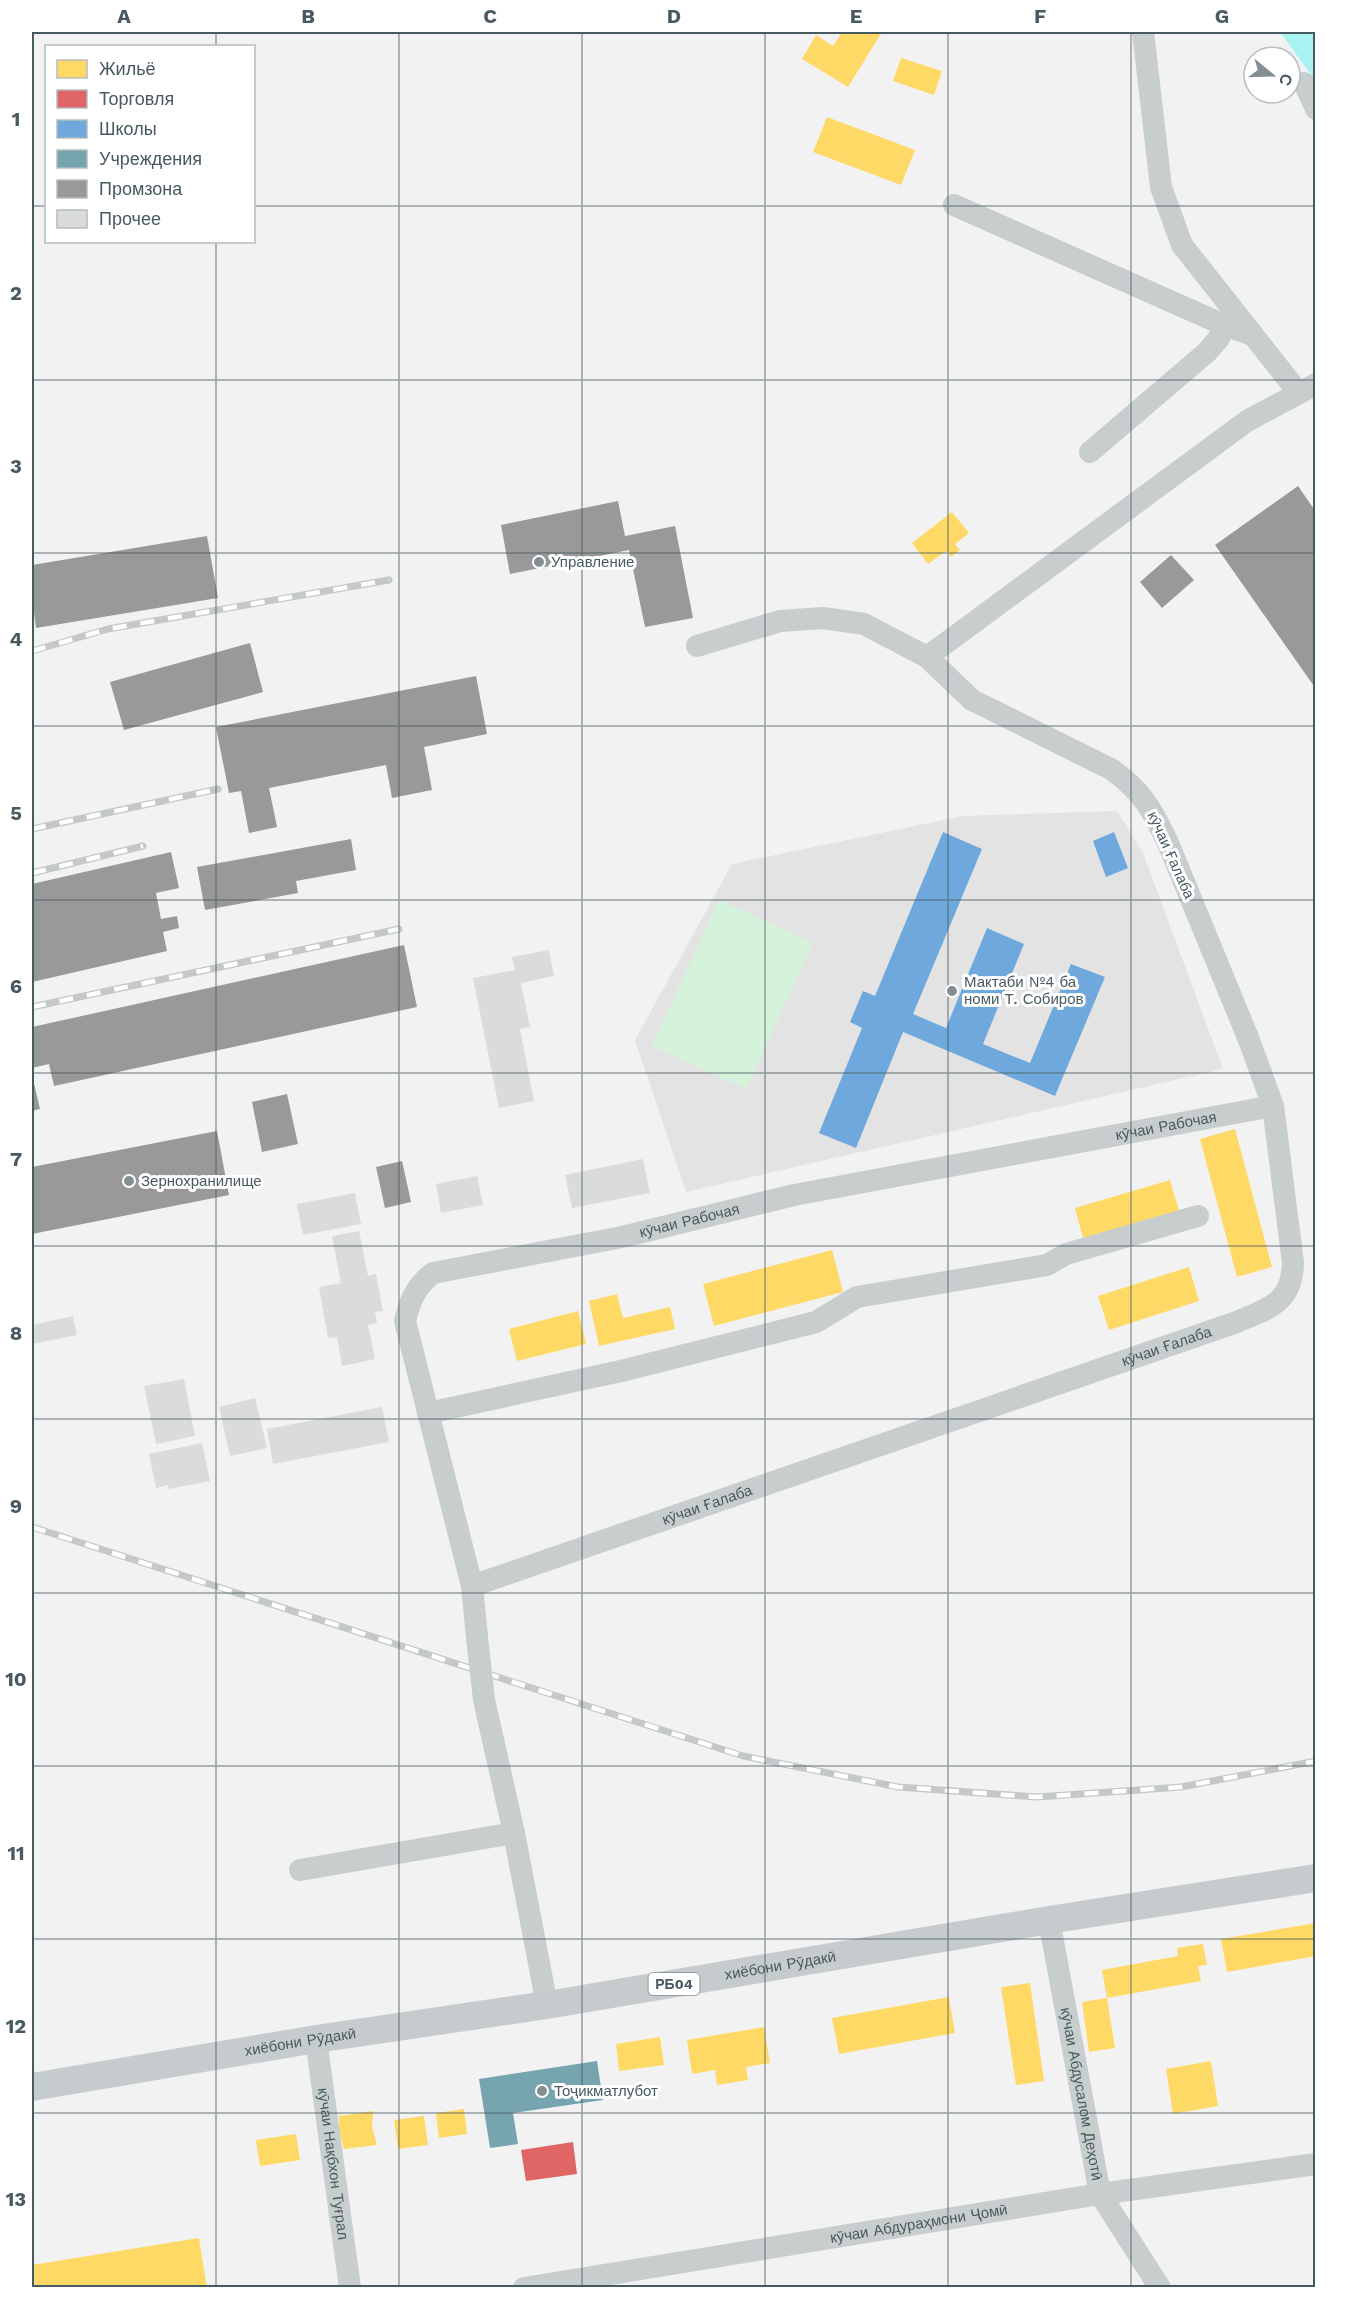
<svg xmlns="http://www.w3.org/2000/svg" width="1347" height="2319" font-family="'Work Sans',sans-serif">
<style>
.education{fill:#e3e3e4}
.green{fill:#d5f2da}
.water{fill:#a8f2f1}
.homes{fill:#ffd966}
.shops{fill:#e06666}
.schools{fill:#6fa8dc}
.public{fill:#76a5af}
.industry{fill:#999}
.building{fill:#dadbdb}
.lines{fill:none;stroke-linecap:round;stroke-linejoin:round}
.minor{stroke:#c8cdce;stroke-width:22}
.major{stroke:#c6cccd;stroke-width:28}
.rail-casing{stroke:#c5c8c9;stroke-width:7}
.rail{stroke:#fff;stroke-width:4.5;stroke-dasharray:14;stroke-linecap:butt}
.minor-bridge{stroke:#c8cdce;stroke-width:22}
.grid{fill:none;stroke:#475a60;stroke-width:1.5;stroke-opacity:0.55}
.poi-dot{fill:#838f93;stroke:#fff;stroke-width:2}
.labels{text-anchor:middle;stroke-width:6;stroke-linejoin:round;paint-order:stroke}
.shield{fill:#fff;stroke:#7e8c90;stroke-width:1.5}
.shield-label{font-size:14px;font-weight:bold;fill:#475a60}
.poi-label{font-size:15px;fill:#475a60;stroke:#fff;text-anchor:start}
.street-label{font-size:15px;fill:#475a60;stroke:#fff}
.neatline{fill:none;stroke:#475a60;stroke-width:2}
.grid-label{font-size:20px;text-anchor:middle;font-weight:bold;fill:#475a60}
</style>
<rect width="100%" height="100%" fill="#f2f2f2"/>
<path class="education" d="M1117 811 1143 853 1223 1069 686 1192 635 1040 732 864 963 816Z"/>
<path class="green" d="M719 900 813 943 746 1089 652 1046Z"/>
<path class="water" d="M1280 32H1315V80Z"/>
<path class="homes" d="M842 32H882L848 87 802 59 816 35 833 46Z
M901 58 942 71 934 95 893 81Z
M827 117 915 150 901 185 813 152Z
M952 512 969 533 955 544 960 550 951 557 946 551 928 564 912 543Z
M1235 1129 1272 1267 1237 1277 1200 1139Z
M1170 1180 1180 1214 1084 1242 1075 1208Z
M832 1250 843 1292 714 1326 703 1284Z
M1189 1267 1199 1301 1109 1330 1098 1296Z
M617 1294 623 1318 670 1307 675 1329 599 1346 589 1301Z
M578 1311 586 1344 517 1361 509 1329Z
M1316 1923V1956L1227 1972 1221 1939Z
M1203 1944 1207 1965 1198 1966 1201 1981 1107 1998 1102 1970 1178 1956 1177 1948Z
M1030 1983 1044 2081 1016 2085 1001 1987Z
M949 1997 955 2033 839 2054 832 2018Z
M1107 1998 1115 2048 1089 2052 1082 2002Z
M764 2027 770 2063 746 2067 748 2080 717 2085 715 2070 692 2074 687 2040Z
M660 2037 664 2065 619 2071 616 2044Z
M1211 2061 1218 2106 1173 2114 1166 2069Z
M464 2109 467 2134 439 2138 436 2113Z
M373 2111 372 2127 377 2145 344 2149 339 2131V2116Z
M424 2116 428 2145 398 2149 394 2120Z
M296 2134 300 2160 260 2166 256 2140Z
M199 2238 207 2288H32V2265Z"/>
<path class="shops" d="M573 2142 577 2174 526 2181 521 2150Z"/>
<path class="schools" d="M943 832 982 849 913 1014 946 1028 987 928 1024 944 983 1044 1030 1063 1071 964 1105 977 1055 1096 903 1032 856 1148 819 1133 862 1028 850 1022 863 991 875 996Z
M1114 832 1128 868 1106 877 1093 841Z"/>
<path class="public" d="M597 2061 603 2100 513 2113 518 2144 490 2148 479 2079Z"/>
<path class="industry" d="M1298 486 1316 512V689L1215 545Z
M618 501 625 536 675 526 693 618 645 627 629 550 510 574 501 525Z
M207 536 218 598 36 628 32 598V565Z
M1171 555 1194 580 1162 608 1140 582Z
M250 643 263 692 124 730 110 682Z
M476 676 487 734 424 747 432 790 392 798 386 765 269 788 277 827 249 833 241 791 229 793 216 727Z
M351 839 356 870 296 881 298 893 205 910 197 867Z
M171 852 179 888 156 893 161 919 177 916 179 928 163 932 167 951 32 982V884Z
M404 945 417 1007 54 1086 49 1064 32 1068V1027Z
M32 1075 40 1109 32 1111Z
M287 1094 298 1144 262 1152 252 1102Z
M217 1131 229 1195 32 1234V1167Z
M402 1161 411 1202 385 1208 376 1167Z"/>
<path class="building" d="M549 950 554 976 521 983 530 1027 520 1029 534 1101 499 1108 473 978 515 970 512 957Z
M643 1159 650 1193 572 1208 565 1175Z
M477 1176 483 1205 441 1213 436 1184Z
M355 1193 361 1224 303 1235 297 1204Z
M359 1231 368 1276 376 1274 383 1311 375 1312 377 1323 368 1325 375 1359 342 1366 337 1337 328 1338 319 1287 341 1283 332 1236Z
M73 1316 77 1335 32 1344V1325Z
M184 1379 195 1436 156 1444 144 1386Z
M255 1398 267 1448 230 1456 219 1407Z
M382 1407 389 1442 273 1464 267 1429Z
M202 1443 210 1481 169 1489 168 1485 156 1488 149 1454Z"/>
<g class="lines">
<g class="minor">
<path d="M1143 32 1161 187 1182 245 1298 392"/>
<path d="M1304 83 1316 109"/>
<path d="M954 205 1224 325 1253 335"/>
<path d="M1090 452 1207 352 1219 338 1224 325"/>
<path d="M927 657 1247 421 1316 384"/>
<path d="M428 1413 621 1371 816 1322 857 1297 1047 1265 1066 1254 1198 1216"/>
<path id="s1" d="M472 1586 405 1321C410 1300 416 1286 433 1273L622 1237 794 1195 1273 1106"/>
<path id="s2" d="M477 1637 472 1586 1234 1323C1267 1309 1292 1304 1293 1263L1273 1106 1249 1040 1168 843C1152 809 1142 791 1111 769L972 700 927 657 864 624 823 618 780 621 697 646"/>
<path d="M484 1700 514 1833 547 2005"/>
<path d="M300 1870 514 1833"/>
<path id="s3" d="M1049 1920 1100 2194 1160 2288"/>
<path id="s4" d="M316 2039 350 2288"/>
<path id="s5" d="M524 2288 1100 2194 1316 2164"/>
</g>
<path class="major" id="s6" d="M32 2087 316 2039 547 2005 1049 1920 1316 1878"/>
<defs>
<path id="rail" d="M32 651 108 629 389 580
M32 829 218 789
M32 873 143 846
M32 1007 399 929
M32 1527 743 1756 898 1787 1037 1797 1181 1787 1316 1761"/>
</defs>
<use href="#rail" class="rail-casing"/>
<use href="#rail" class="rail"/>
<path class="minor-bridge" d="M477 1637 484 1700"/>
</g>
<path class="grid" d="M216 32V46M399 32V2288M582 32V2288M765 32V2288M948 32V2288M1131 32V2288M32 206H46M254 206H1316M216 242V2288M32 380H1316M32 553H1316M32 726H1316M32 900H1316M32 1073H1316M32 1246H1316M32 1419H1316M32 1593H1316M32 1766H1316M32 1939H1316M32 2113H1316"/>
<g class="poi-dot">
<circle cx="539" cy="562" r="6"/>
<circle cx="952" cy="991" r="6"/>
<circle cx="129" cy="1181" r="6"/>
<circle cx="542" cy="2091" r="6"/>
</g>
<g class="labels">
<rect class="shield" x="648.5" y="1973" width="51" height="22" rx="4.5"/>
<g class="shield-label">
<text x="674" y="1989">РБ04</text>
</g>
<g class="poi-label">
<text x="551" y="567">Управление</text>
<text x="964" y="987">Мактаби №4 ба<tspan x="964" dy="17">номи Т. Собиров</tspan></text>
<text x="141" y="1186">Зернохранилище</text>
<text x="554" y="2096">Тоҷикматлубот</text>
</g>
<g class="street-label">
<text transform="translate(1171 855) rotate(66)" y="5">кӯчаи Ғалаба</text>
<text dy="5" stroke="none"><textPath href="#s1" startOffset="1078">кӯчаи Рабочая</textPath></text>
<text dy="5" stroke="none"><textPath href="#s1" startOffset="592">кӯчаи Рабочая</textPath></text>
<text dy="5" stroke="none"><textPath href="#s2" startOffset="786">кӯчаи Ғалаба</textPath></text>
<text dy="5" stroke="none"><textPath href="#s2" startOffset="300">кӯчаи Ғалаба</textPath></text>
<text dy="5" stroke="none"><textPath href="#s6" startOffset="758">хиёбони Рӯдакӣ</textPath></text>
<text dy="5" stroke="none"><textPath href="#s6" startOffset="272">хиёбони Рӯдакӣ</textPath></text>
<text dy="5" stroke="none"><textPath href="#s3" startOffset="177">кӯчаи Абдусалом Деҳотӣ</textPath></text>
<text dy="5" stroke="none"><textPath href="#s4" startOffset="126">кӯчаи Нақбхон Туғрал</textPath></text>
<text dy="5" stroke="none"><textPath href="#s5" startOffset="400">кӯчаи Абдураҳмони Ҷомӣ</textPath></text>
</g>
</g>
<rect width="1347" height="2319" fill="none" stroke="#ffffff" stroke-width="66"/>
<rect x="45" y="45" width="210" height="198" fill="#ffffff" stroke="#b5bdbf" stroke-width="1.5"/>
<rect x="57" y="60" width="30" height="18" fill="#ffd966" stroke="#b5bdbf" stroke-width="1.5"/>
<text x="99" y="75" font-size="18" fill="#475a60">Жильё</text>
<rect x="57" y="90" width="30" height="18" fill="#e06666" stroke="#b5bdbf" stroke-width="1.5"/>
<text x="99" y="105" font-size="18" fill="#475a60">Торговля</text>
<rect x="57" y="120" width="30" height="18" fill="#6fa8dc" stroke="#b5bdbf" stroke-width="1.5"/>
<text x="99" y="135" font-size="18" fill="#475a60">Школы</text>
<rect x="57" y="150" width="30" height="18" fill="#76a5af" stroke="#b5bdbf" stroke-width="1.5"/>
<text x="99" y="165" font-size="18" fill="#475a60">Учреждения</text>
<rect x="57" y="180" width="30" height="18" fill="#999999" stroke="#b5bdbf" stroke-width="1.5"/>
<text x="99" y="195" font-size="18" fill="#475a60">Промзона</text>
<rect x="57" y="210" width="30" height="18" fill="#dadbdb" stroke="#b5bdbf" stroke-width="1.5"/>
<text x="99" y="225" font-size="18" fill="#475a60">Прочее</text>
<g transform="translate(1272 75) rotate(109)"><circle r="28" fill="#ffffff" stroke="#b5bdbf" stroke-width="1.5"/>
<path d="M0-4.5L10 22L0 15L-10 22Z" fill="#838f93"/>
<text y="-9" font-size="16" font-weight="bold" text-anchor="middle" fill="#475a60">С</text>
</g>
<rect x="33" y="33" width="1281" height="2253" class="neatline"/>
<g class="grid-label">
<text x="124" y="23">A</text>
<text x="308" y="23">B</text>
<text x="490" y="23">C</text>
<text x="674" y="23">D</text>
<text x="856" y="23">E</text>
<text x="1040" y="23">F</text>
<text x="1222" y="23">G</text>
<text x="16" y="126">1</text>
<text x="16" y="300">2</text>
<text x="16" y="473">3</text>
<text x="16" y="646">4</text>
<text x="16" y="820">5</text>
<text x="16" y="993">6</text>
<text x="16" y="1166">7</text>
<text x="16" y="1340">8</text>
<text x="16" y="1513">9</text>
<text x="16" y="1686">10</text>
<text x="16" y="1860">11</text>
<text x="16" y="2033">12</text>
<text x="16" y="2206">13</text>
</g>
</svg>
